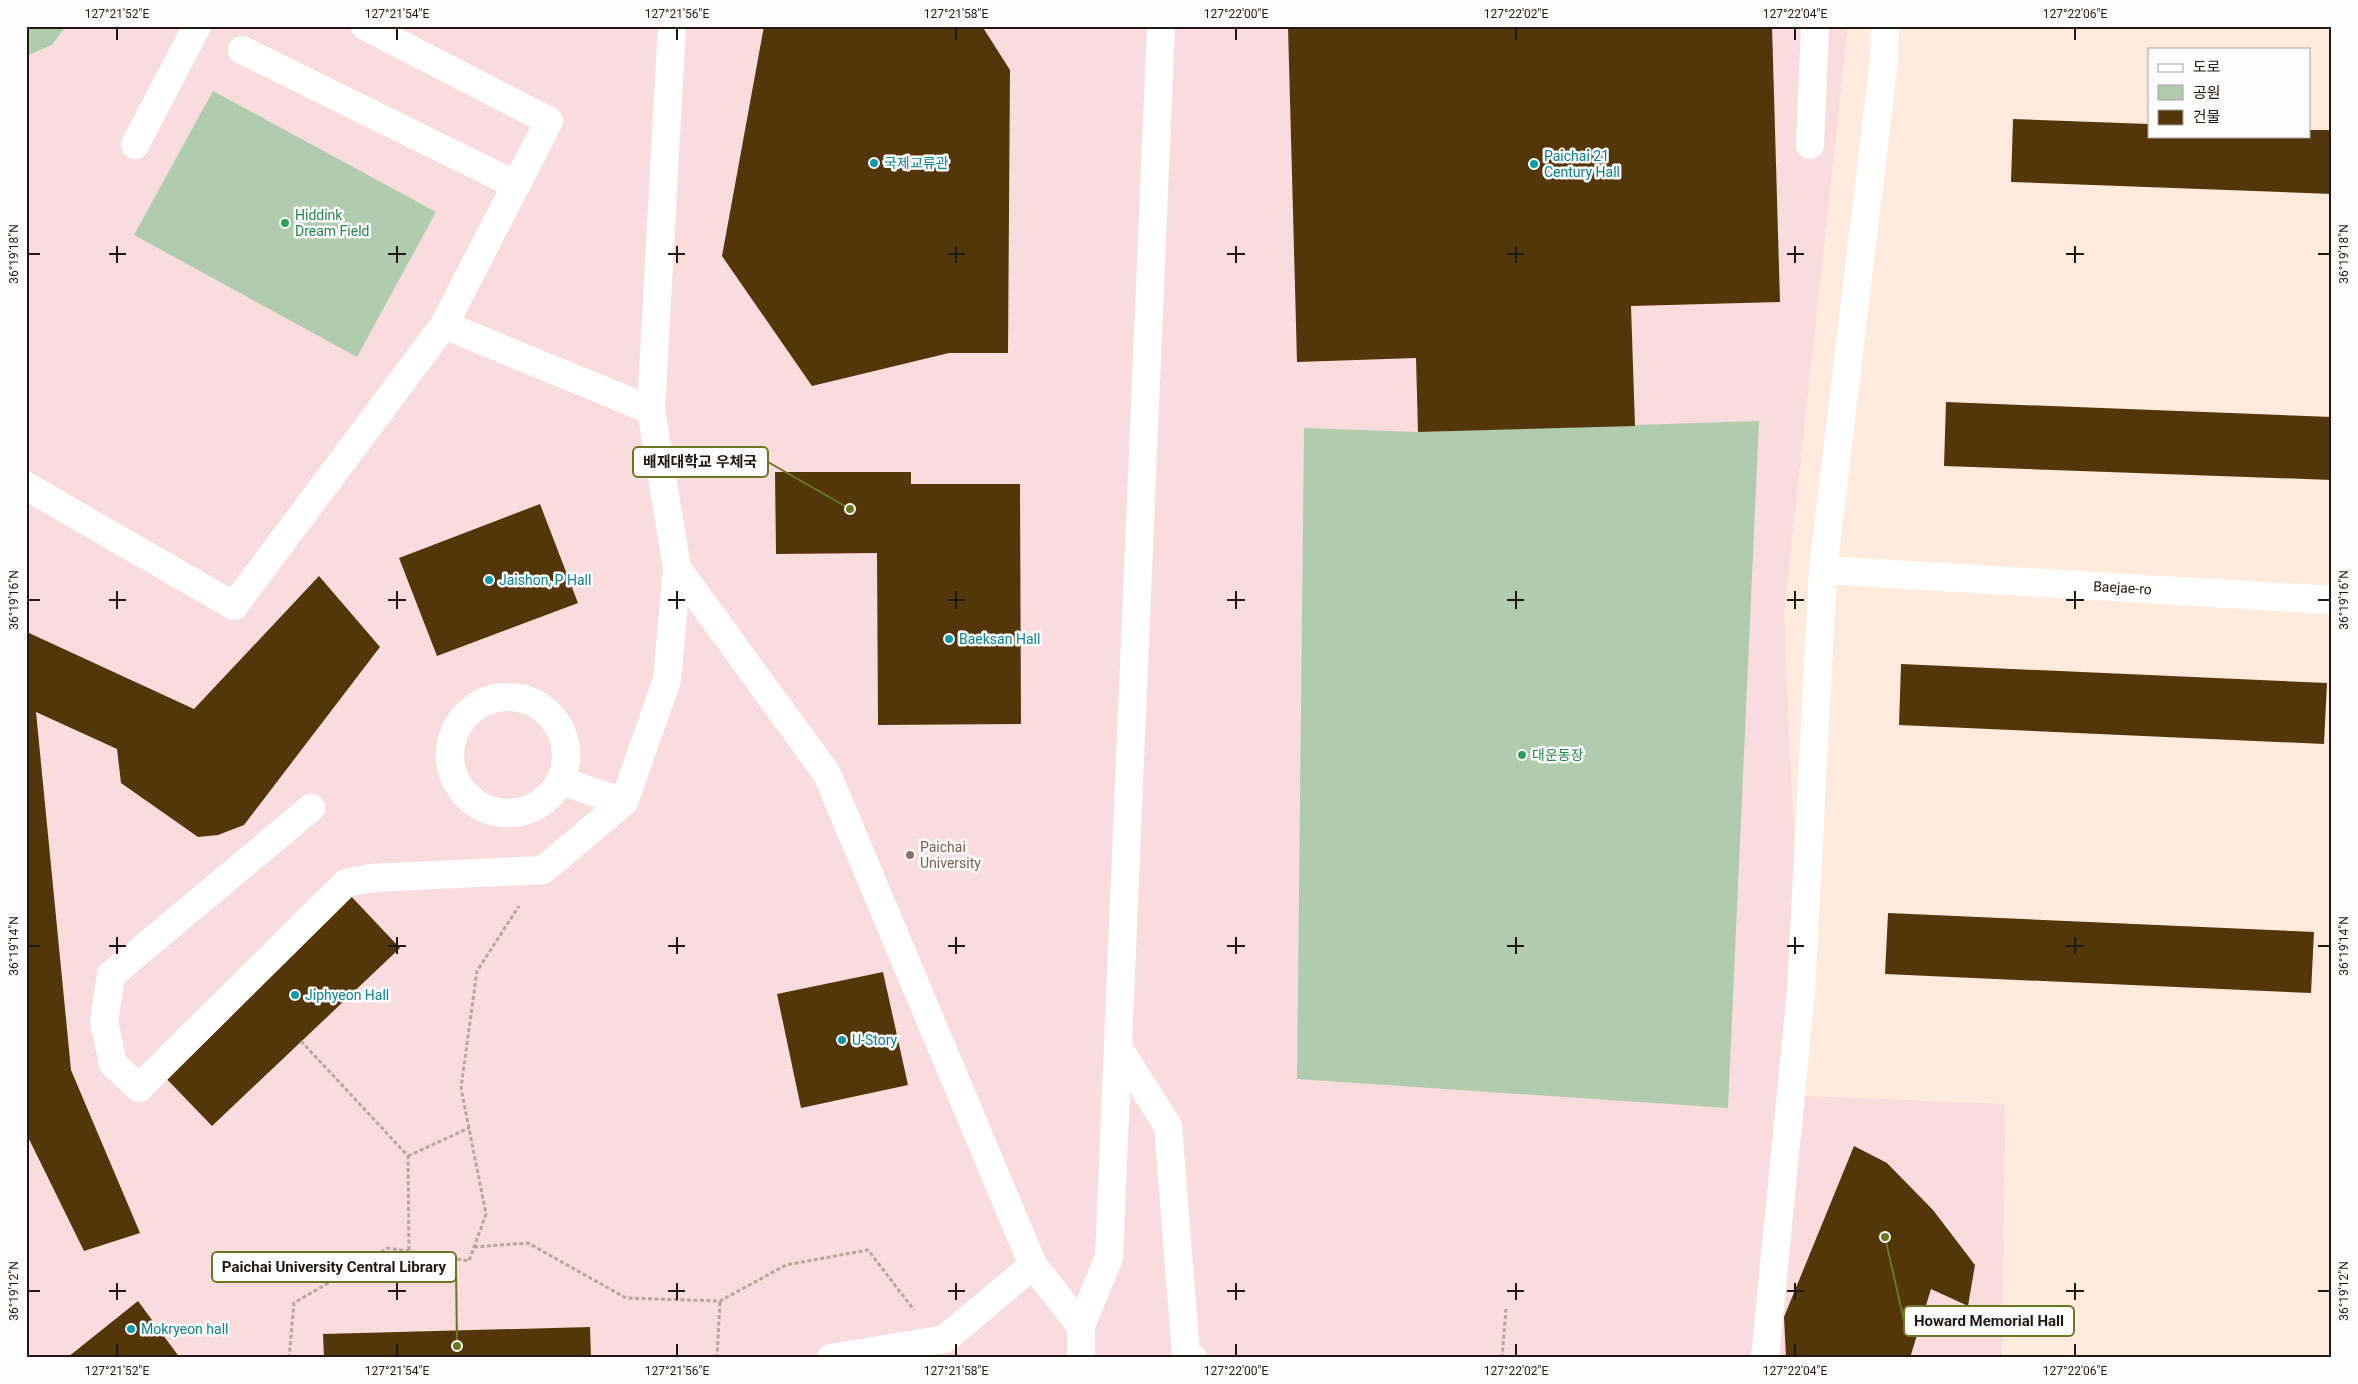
<svg xmlns="http://www.w3.org/2000/svg" width="2358" height="1384" font-family="Roboto,'Noto Sans KR',sans-serif">
<style>
.education{fill:#f9ddde}
.green{fill:#b1cbaf}
.building{fill:#54360b}
.lines{fill:none;stroke-linecap:round;stroke-linejoin:round}
.path{stroke:#b7a79d;stroke-width:3;stroke-dasharray:4 2.5;stroke-linecap:butt}
.minor{stroke:#fff;stroke-width:28}
.ticks{fill:none;stroke:#201813;stroke-width:2}
.culture-dot{fill:#0f9aa8;stroke:#fcfcfc;stroke-width:2}
.leisure-dot{fill:#2e9e5b;stroke:#fcfcfc;stroke-width:2}
.education-dot{fill:#8d6e63;stroke:#fcfcfc;stroke-width:2}
.labels{text-anchor:middle;stroke-width:5;stroke-linejoin:round;paint-order:stroke}
.culture-label{font-size:14px;fill:#0d838f;stroke:#fcfcfc;text-anchor:start}
.leisure-label{font-size:14px;fill:#27864d;stroke:#fcfcfc;text-anchor:start}
.street-label{font-size:14px;fill:#201813;stroke:#fcfcfc}
.education-label{font-size:14px;fill:#785e54;stroke:#fcfcfc;text-anchor:start}
.leader{fill:none;stroke:#6a7622;stroke-width:2}
.callout-dot{fill:#6a7622;stroke:#fcfcfc;stroke-width:2}
.callout{fill:#fcfcfc;stroke:#6a7622;stroke-width:2}
.callout-label{font-size:15px;text-anchor:middle;font-weight:bold;fill:#201813}
.neatline{fill:none;stroke:#201813;stroke-width:2}
.ticks-label{font-size:12px;text-anchor:middle;fill:#201813}
</style>
<rect width="100%" height="100%" fill="#feebde"/>
<path class="education" d="M66 26H1848L1784 613 1805 1096 2005 1104 2002 1358H26V56L52 45Z"/>
<path class="green" d="M26 26H66L52 45 26 56Z
M213 91 436 212 357 357 134 235Z
M1759 421 1728 1108 1297 1079 1304 428 1418 432Z"/>
<path class="building" d="M764 26H982L1010 70 1008 353H949L812 386 722 256Z
M1288 26H1772L1780 302 1631 306 1635 426 1418 432 1416 358 1297 362Z
M2013 119 2149 124V136H2309V130H2332V194L2011 182Z
M1946 402 2332 417V480L1944 466Z
M775 472H911V484H1020L1021 724 878 725 877 553 776 554Z
M540 504 578 603 437 656 399 558Z
M319 576 380 647 244 825 218 835 198 837 121 783 117 749 36 712 71 1070 140 1233 84 1251 26 1133V607L29 633 194 709Z
M1901 664 2327 683 2324 744 1899 725Z
M348 893 400 948 212 1126 159 1071Z
M1888 913 2314 932 2311 993 1885 974Z
M883 972 908 1085 801 1108 777 994Z
M1854 1146 1887 1163 1933 1210 1975 1265 1968 1306 1931 1289 1910 1358H1786L1784 1317Z
M138 1301 180 1358H69L68 1357Z
M590 1327 591 1358H324L323 1334Z"/>
<g class="lines">
<path class="path" d="M301 1041 408 1156 409 1252
M408 1156 469 1128
M474 1247 528 1243 626 1298 720 1301 786 1265 868 1250 914 1310
M289 1358 294 1303 388 1248 469 1261 486 1214 461 1088 477 971 519 906
M717 1358 720 1301
M1502 1358 1506 1309"/>
<g class="minor">
<path d="M672 26 651 410 677 568 827 774 1033 1265 1081 1326V1358"/>
<path d="M242 50 516 185"/>
<path d="M135 145 197 26"/>
<path d="M1810 145 1815 26"/>
<path d="M444 325 651 410"/>
<path d="M26 486 234 606 444 325 549 121 365 26"/>
<path id="s1" d="M1823 570 2332 600"/>
<circle cx="508" cy="755" r="58"/>
<path d="M561 781 624 802"/>
<path d="M311 808 111 975 104 1021 113 1064 139 1088 346 883 371 878 543 870 624 802 667 680 677 568"/>
<path d="M1119 1049 1168 1126 1186 1355 1193 1358"/>
<path d="M1081 1326 1109 1257 1161 26"/>
<path d="M831 1358 945 1339 1033 1265"/>
<path d="M1765 1358 1801 991 1823 570 1884 60 1885 26"/>
</g>
</g>
<path class="ticks" d="M117 28V40M397 28V40M677 28V40M956 28V40M1236 28V40M1516 28V40M1795 28V40M2075 28V40M117 246V263M397 246V263M677 246V263M956 246V263M1236 246V263M1516 246V263M1795 246V263M2075 246V263M28 254H40M109 254H126M388 254H406M668 254H685M948 254H965M1227 254H1245M1507 254H1524M1787 254H1804M2066 254H2084M2318 254H2330M117 591V609M397 591V609M677 591V609M956 591V609M1236 591V609M1516 591V609M1795 591V609M2075 591V609M28 600H40M109 600H126M388 600H406M668 600H685M948 600H965M1227 600H1245M1507 600H1524M1787 600H1804M2066 600H2084M2318 600H2330M117 937V954M397 937V954M677 937V954M956 937V954M1236 937V954M1516 937V954M1795 937V954M2075 937V954M28 946H40M109 946H126M388 946H406M668 946H685M948 946H965M1227 946H1245M1507 946H1524M1787 946H1804M2066 946H2084M2318 946H2330M117 1283V1300M397 1283V1300M677 1283V1300M956 1283V1300M1236 1283V1300M1516 1283V1300M1795 1283V1300M2075 1283V1300M28 1291H40M109 1291H126M388 1291H406M668 1291H685M948 1291H965M1227 1291H1245M1507 1291H1524M1787 1291H1804M2066 1291H2084M2318 1291H2330M117 1344V1356M397 1344V1356M677 1344V1356M956 1344V1356M1236 1344V1356M1516 1344V1356M1795 1344V1356M2075 1344V1356"/>
<g class="culture-dot">
<circle cx="874" cy="163" r="5"/>
<circle cx="1534" cy="164" r="5"/>
<circle cx="489" cy="580" r="5"/>
<circle cx="949" cy="639" r="5"/>
<circle cx="295" cy="995" r="5"/>
<circle cx="842" cy="1040" r="5"/>
<circle cx="131" cy="1329" r="5"/>
</g>
<g class="leisure-dot">
<circle cx="285" cy="223" r="5"/>
<circle cx="1522" cy="755" r="5"/>
</g>
<circle class="education-dot" cx="910" cy="855" r="5"/>
<g class="labels">
<g class="culture-label">
<text x="1544" y="161">Paichai 21<tspan x="1544" dy="16">Century Hall</tspan></text>
<text x="884" y="168">국제교류관</text>
<text x="499" y="585">Jaishon, P Hall</text>
<text x="959" y="644">Baeksan Hall</text>
<text x="305" y="1000">Jiphyeon Hall</text>
<text x="852" y="1045">U-Story</text>
<text x="141" y="1334">Mokryeon hall</text>
</g>
<g class="leisure-label">
<text x="295" y="220">Hiddink<tspan x="295" dy="16">Dream Field</tspan></text>
<text x="1532" y="760">대운동장</text>
</g>
<g class="street-label">
<text dy="5" stroke="none"><textPath href="#s1" startOffset="300">Baejae-ro</textPath></text>
</g>
<g class="education-label">
<text x="920" y="852">Paichai<tspan x="920" dy="16">University</tspan></text>
</g>
</g>
<path class="leader" d="M850 509L768 462M457 1346L456 1267M1885 1237L1904 1321"/>
<g class="callout-dot">
<circle cx="850" cy="509" r="5"/>
<circle cx="457" cy="1346" r="5"/>
<circle cx="1885" cy="1237" r="5"/>
</g>
<g class="callout">
<rect x="633" y="447" width="135" height="30" rx="5"/>
<rect x="212" y="1252" width="244" height="30" rx="5"/>
<rect x="1904" y="1306" width="170" height="30" rx="5"/>
</g>
<g class="callout-label">
<text x="700" y="467">배재대학교 우체국</text>
<text x="334" y="1272">Paichai University Central Library</text>
<text x="1989" y="1326">Howard Memorial Hall</text>
</g>
<rect width="2358" height="1384" fill="none" stroke="#fcfcfc" stroke-width="55"/>
<rect x="2148" y="48" width="162" height="90" fill="#fcfcfc" stroke="#a4a19f"/>
<rect x="2158" y="64" width="25" height="8" fill="#ffffff" stroke="#a4a19f"/>
<text x="2193" y="72" font-size="15" fill="#201813">도로</text>
<rect x="2158" y="85" width="25" height="15" fill="#b1cbaf" stroke="#a4a19f"/>
<text x="2193" y="98" font-size="15" fill="#201813">공원</text>
<rect x="2158" y="110" width="25" height="15" fill="#54360b" stroke="#a4a19f"/>
<text x="2193" y="122" font-size="15" fill="#201813">건물</text>
<rect x="28" y="28" width="2302" height="1328" class="neatline"/>
<g class="ticks-label">
<text x="117" y="18">127°21'52"E</text>
<text x="397" y="18">127°21'54"E</text>
<text x="677" y="18">127°21'56"E</text>
<text x="956" y="18">127°21'58"E</text>
<text x="1236" y="18">127°22'00"E</text>
<text x="1516" y="18">127°22'02"E</text>
<text x="1795" y="18">127°22'04"E</text>
<text x="2075" y="18">127°22'06"E</text>
<text transform="translate(14 254) rotate(-90)" y="4">36°19'18"N</text>
<text transform="translate(2344 254) rotate(-90)" y="4">36°19'18"N</text>
<text transform="translate(14 600) rotate(-90)" y="4">36°19'16"N</text>
<text transform="translate(2344 600) rotate(-90)" y="4">36°19'16"N</text>
<text transform="translate(14 946) rotate(-90)" y="4">36°19'14"N</text>
<text transform="translate(2344 946) rotate(-90)" y="4">36°19'14"N</text>
<text transform="translate(14 1291) rotate(-90)" y="4">36°19'12"N</text>
<text transform="translate(2344 1291) rotate(-90)" y="4">36°19'12"N</text>
<text x="117" y="1375">127°21'52"E</text>
<text x="397" y="1375">127°21'54"E</text>
<text x="677" y="1375">127°21'56"E</text>
<text x="956" y="1375">127°21'58"E</text>
<text x="1236" y="1375">127°22'00"E</text>
<text x="1516" y="1375">127°22'02"E</text>
<text x="1795" y="1375">127°22'04"E</text>
<text x="2075" y="1375">127°22'06"E</text>
</g>
</svg>
